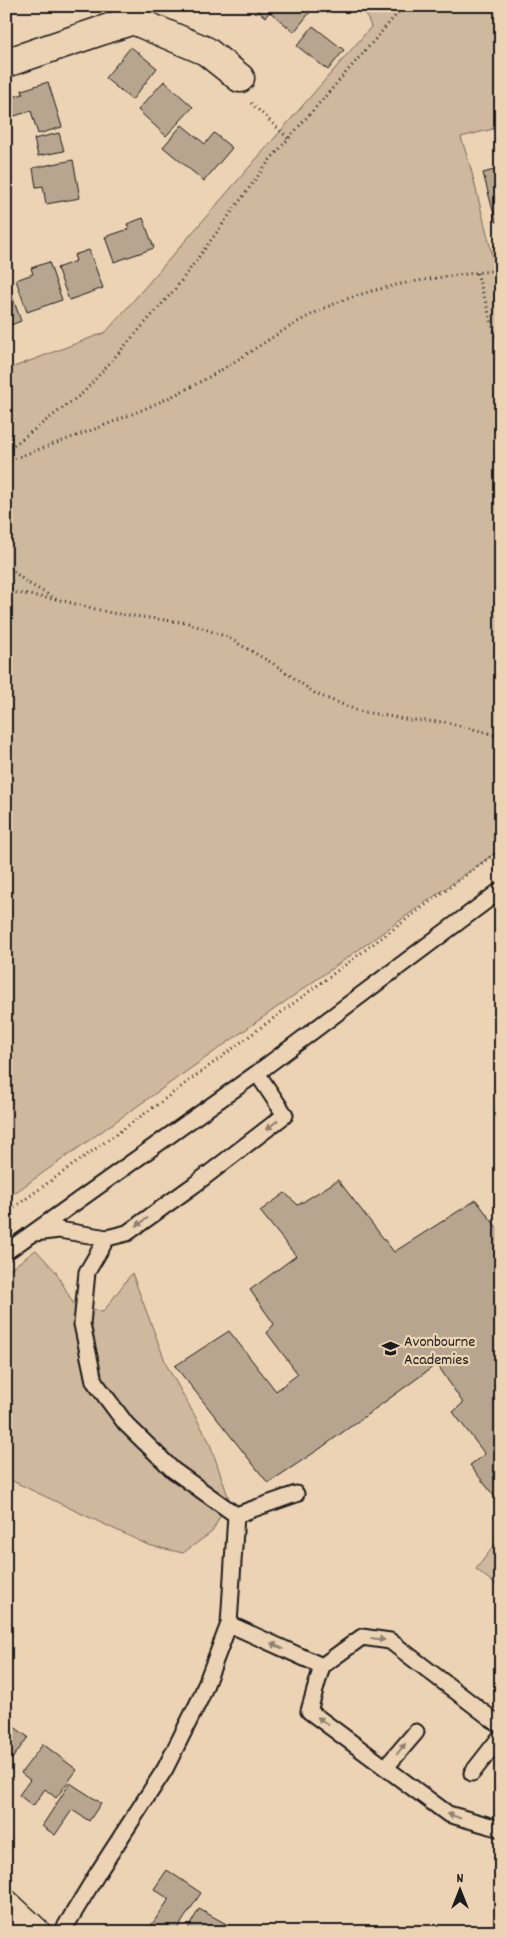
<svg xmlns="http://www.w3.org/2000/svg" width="507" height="1938" font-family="Dekko,sans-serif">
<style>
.green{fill:#ceb89e;stroke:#756a5d}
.building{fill:#b8a58f;stroke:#1c1c1c}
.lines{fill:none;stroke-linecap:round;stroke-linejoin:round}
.service-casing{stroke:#1c1c1c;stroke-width:19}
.minor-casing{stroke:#1c1c1c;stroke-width:31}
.tertiary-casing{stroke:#1c1c1c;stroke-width:31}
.path{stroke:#1c1c1c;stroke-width:3;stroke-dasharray:1 4;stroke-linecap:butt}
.service{stroke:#ecd3b4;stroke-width:15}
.minor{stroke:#ecd3b4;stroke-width:28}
.tertiary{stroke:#ecd3b4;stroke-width:28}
.oneway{fill:#8e8170}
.labels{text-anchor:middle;stroke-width:4.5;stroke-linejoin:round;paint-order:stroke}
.poi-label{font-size:16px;fill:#1c1c1c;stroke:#ecd3b4;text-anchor:start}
</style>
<rect width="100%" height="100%" fill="#ecd3b4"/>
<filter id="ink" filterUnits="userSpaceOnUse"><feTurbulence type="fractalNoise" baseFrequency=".02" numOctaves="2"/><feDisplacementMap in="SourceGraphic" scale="10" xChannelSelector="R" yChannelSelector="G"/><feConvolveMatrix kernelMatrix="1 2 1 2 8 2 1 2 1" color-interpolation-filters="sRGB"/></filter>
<g filter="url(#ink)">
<path class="green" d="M363 6H501V127L461 137 471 169 501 290V849L6 1199V370L106 332 371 27Z
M36 1250 56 1272 73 1303 103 1312 132 1273 167 1366 209 1441 229 1499 212 1532 183 1553 148 1545 6 1478V1272Z
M501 1537V1589L476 1569Z"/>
<path class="building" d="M6 6H9L13 19 6 22Z
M252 6H315L294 32 270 12 265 17Z
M313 26 344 50 328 70 297 46Z
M131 47 157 68 132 100 105 78Z
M164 81 193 107 166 136 138 110Z
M48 82 62 127 38 134 31 111 11 117 6 99 23 94 22 90Z
M182 125 205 144 214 133 232 148 204 181 163 147Z
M59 133 64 151 38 156 34 139Z
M73 160 80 198 46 204 43 186 36 187 33 168Z
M501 168V221L496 222 483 173Z
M143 218 154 248 114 262 105 237 129 229 127 224Z
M89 250 103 288 69 300 57 268 76 261 74 255Z
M49 262 62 300 27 312 16 280 33 274 31 268Z
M6 279 21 321 6 327Z
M338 1180 394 1252 476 1200 501 1233V1505L470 1465 485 1454 453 1412 463 1403 437 1364 321 1448 268 1483 175 1366 229 1331 276 1391 298 1374 267 1333 274 1324 250 1290 296 1256 260 1211 285 1193 298 1205Z
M6 1721 28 1737 6 1767Z
M43 1744 77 1770 56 1798 45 1789 33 1806 19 1795 30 1780 21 1773Z
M70 1783 101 1803 89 1821 72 1810 55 1835 42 1826Z
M167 1870 201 1893 175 1932H153L149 1929 169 1899 154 1889Z
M199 1909 230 1926 227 1932H186Z"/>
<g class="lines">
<defs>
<path id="service" d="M35 1233 59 1230 107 1238 127 1233 194 1185 285 1115 257 1073
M107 1238 87 1272 82 1324 94 1381 126 1424 173 1470 236 1515 296 1494
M6 1252 257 1073 501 890
M229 1624 322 1666
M501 1726 390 1641 362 1637 322 1666 309 1711 448 1814 501 1829
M386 1767 416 1732
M472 1773 501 1736
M62 1932 99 1871 165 1769 201 1697 229 1624 236 1515"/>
<path id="minor" d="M6 63 133 20 206 51 240 78"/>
<path id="tertiary" d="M6 1904 36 1932"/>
</defs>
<use href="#service" class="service-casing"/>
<use href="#minor" class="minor-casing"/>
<use href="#tertiary" class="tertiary-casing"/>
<path class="path" d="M251 103 289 139
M477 273 501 354
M6 451 84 392 176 288 269 161 404 6
M6 463 23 455C82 434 142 413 198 383 246 358 288 322 339 302 387 283 441 277 491 271L501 273
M6 565 26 582 56 599 111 613 188 623 227 637 277 666 316 694 359 711 410 720 444 722 485 732 501 738
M6 591 52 599
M6 1213 158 1104 501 849"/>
<use href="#service" class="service"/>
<use href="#minor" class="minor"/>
<use href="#tertiary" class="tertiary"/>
</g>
<defs><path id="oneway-solid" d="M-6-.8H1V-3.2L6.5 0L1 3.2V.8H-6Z" transform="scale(1.25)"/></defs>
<g class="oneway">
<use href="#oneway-solid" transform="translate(272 1125) rotate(142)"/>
<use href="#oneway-solid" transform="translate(142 1222) rotate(144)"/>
<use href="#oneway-solid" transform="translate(378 1639) rotate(8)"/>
<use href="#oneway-solid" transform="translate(277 1646) rotate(-156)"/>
<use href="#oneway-solid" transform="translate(323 1721) rotate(-144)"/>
<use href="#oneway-solid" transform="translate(401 1749) rotate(-51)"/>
<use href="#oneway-solid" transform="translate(454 1816) rotate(-161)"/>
</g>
</g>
<defs>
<symbol id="school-bare" viewBox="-9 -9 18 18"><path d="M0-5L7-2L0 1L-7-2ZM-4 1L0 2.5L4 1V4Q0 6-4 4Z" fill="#1c1c1c" stroke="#ecd3b4" stroke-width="2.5" paint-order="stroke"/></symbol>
</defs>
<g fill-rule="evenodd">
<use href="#school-bare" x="378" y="1336" width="25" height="25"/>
</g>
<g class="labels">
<g class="poi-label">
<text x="404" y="1346">Avonbourne<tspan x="404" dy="18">Academies</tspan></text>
</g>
</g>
<rect width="507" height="1938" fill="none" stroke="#ecd3b4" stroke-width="25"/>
<rect x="12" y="12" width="482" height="1913" fill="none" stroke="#1c1c1c" stroke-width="2" filter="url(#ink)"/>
<g transform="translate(460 1890)" stroke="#ecd3b4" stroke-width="4" paint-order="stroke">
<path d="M0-4L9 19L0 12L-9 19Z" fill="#1c1c1c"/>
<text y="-8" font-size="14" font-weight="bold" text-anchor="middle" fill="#1c1c1c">N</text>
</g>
</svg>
